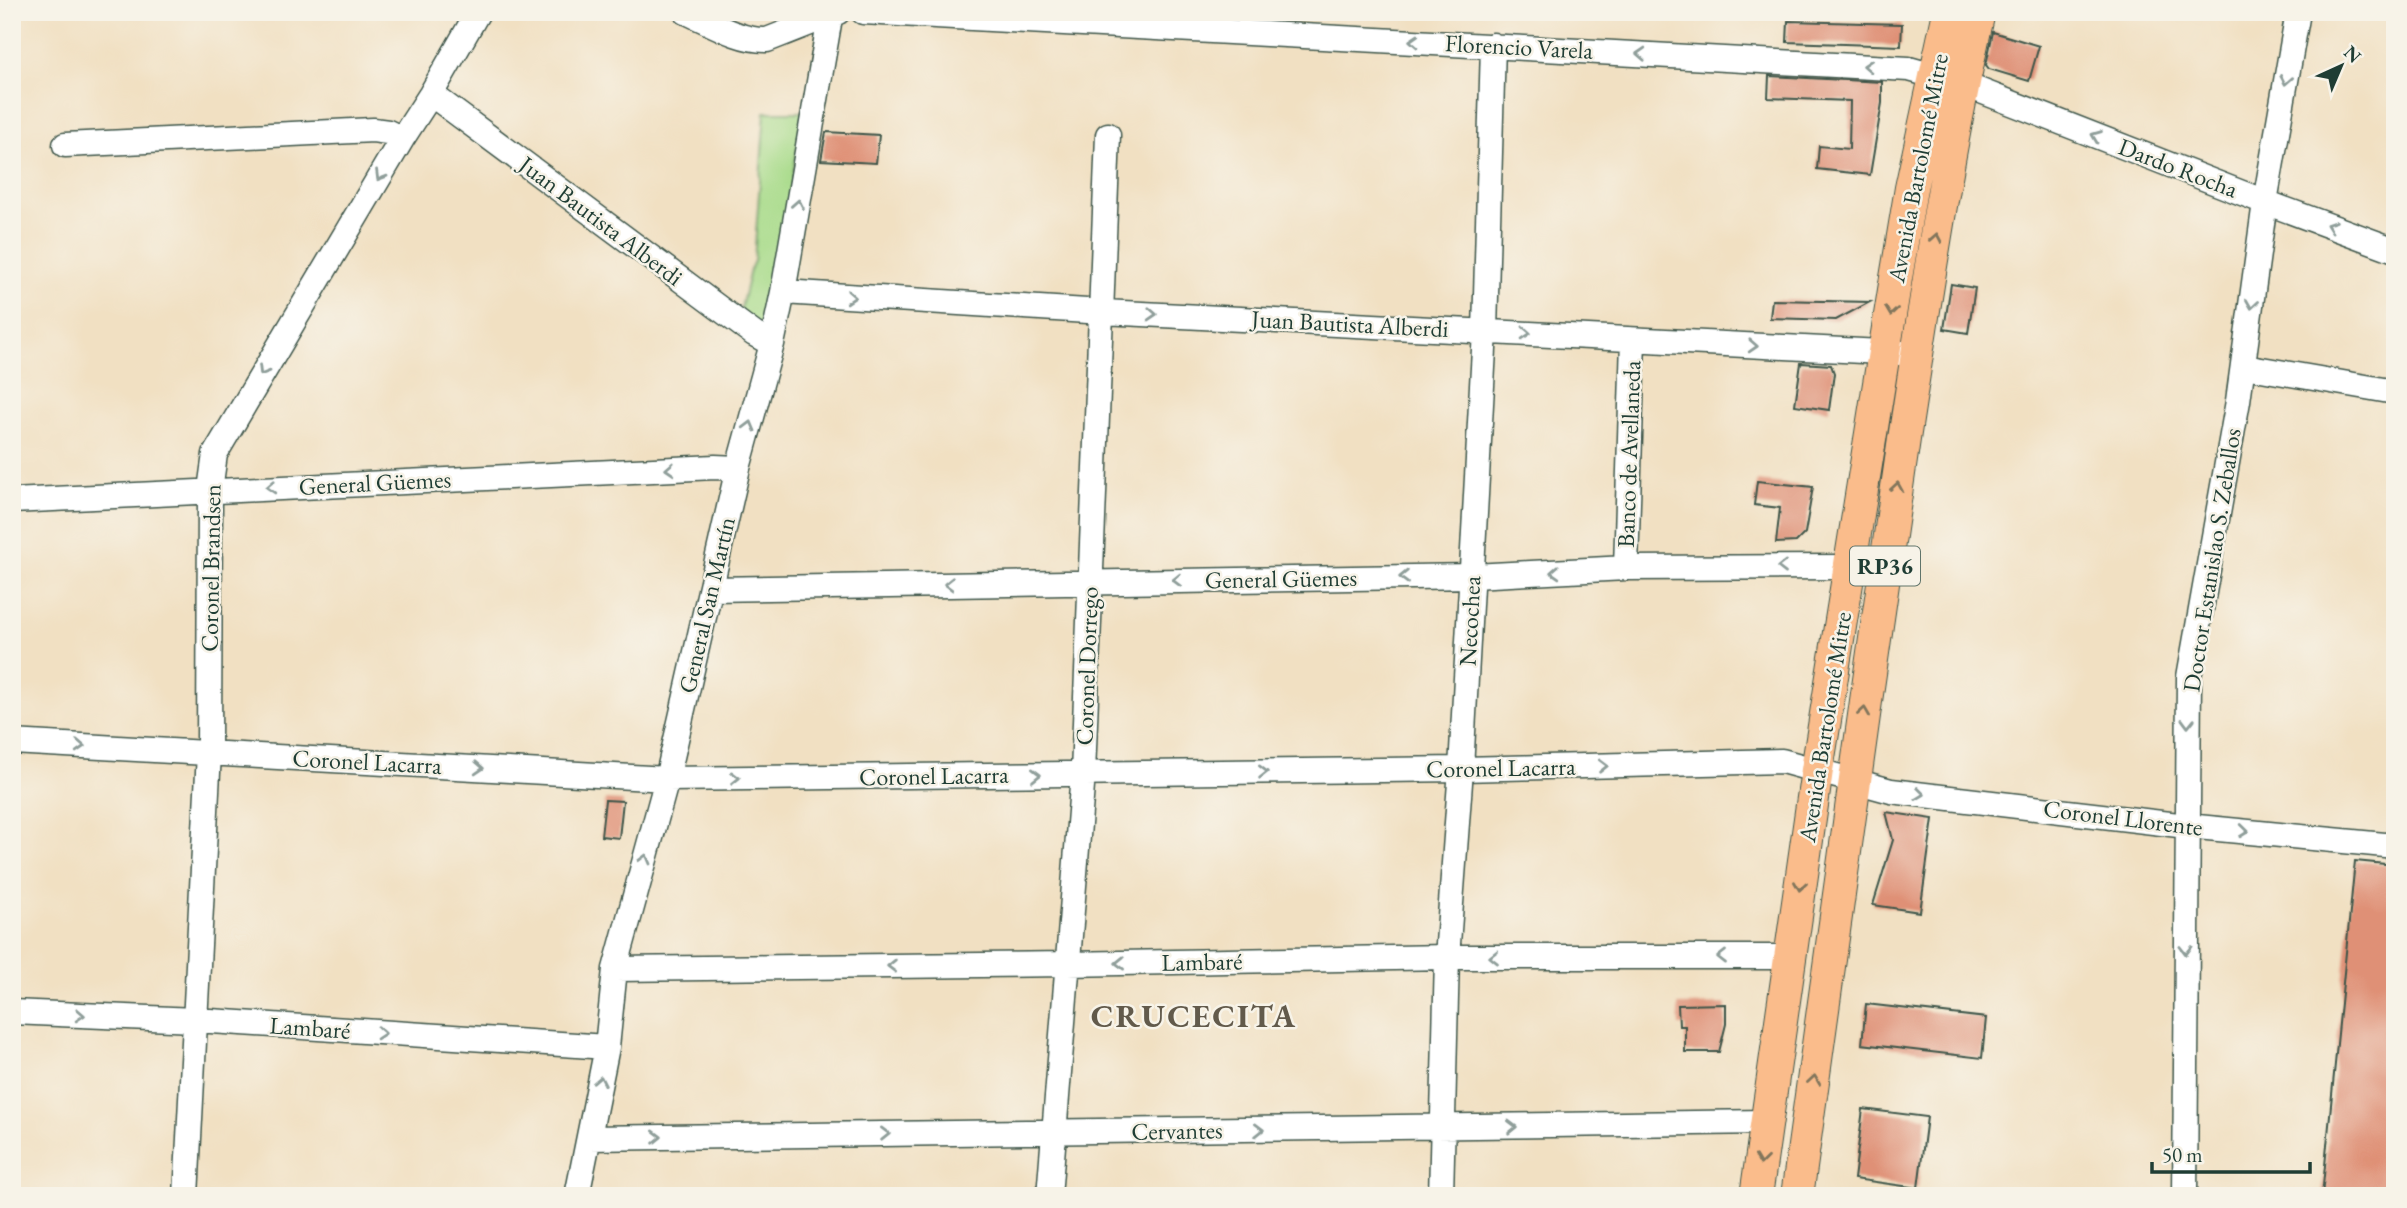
<svg xmlns="http://www.w3.org/2000/svg" width="2407" height="1208" font-family="'EB Garamond',serif">
<style>
.green{fill:#a8db8a;stroke:#648c5f;stroke-width:2}
.building{fill:#df9076}
.lines{fill:none;stroke-linecap:round;stroke-linejoin:round}
.minor-casing{stroke:#3e5549;stroke-width:27}
.major-casing{stroke:#3e5549;stroke-width:34}
.minor{stroke:#fff;stroke-width:24}
.major{stroke:#fabc8b;stroke-width:32}
.oneway{stroke:#8f9e9a}
.oneway2{stroke:#82765b}
.labels{text-anchor:middle;stroke-width:5;stroke-linejoin:round;paint-order:stroke}
.shield{fill:#f7f3e8;stroke:#60746a;stroke-width:2}
.shield-label{font-size:23px;font-weight:bold;fill:#1f3d34}
.street-label{font-size:24px;fill:#1f3d34;stroke:#f7f3e8}
.district-label{font-size:32px;font-weight:bold;letter-spacing:2px;fill:#625a4b;stroke:#f7f3e8}
</style>
<rect width="100%" height="100%" fill="#f7f3e8"/>
<filter id="ink" filterUnits="userSpaceOnUse"><feTurbulence type="fractalNoise" baseFrequency=".0143" numOctaves="2"/><feDisplacementMap in="SourceGraphic" scale="14" xChannelSelector="R" yChannelSelector="G"/><feConvolveMatrix kernelMatrix="1 2 1 2 8 2 1 2 1" color-interpolation-filters="sRGB"/></filter>
<filter id="wash" filterUnits="userSpaceOnUse"><feTurbulence type="fractalNoise" baseFrequency=".00686" numOctaves="4" result="noise"/><feDisplacementMap in="SourceGraphic" scale="28" xChannelSelector="R" yChannelSelector="G"/><feGaussianBlur stdDeviation="1.57" result="paint"/><feColorMatrix in="noise" values="0 0 0 0 0 0 0 0 0 0 0 0 0 0 0 0 0 1.4 0 .05"/><feComposite in="paint" operator="in"/></filter>
<g filter="url(#wash)">
<rect width="100%" height="100%" fill="#f1e0c2"/>
<path class="green" d="M765 112H803L770 318 757 325 740 312 750 270 754 261Z"/>
<g id="blocks">
<path class="building" d="M1788 21 1902 24 1901 46 1787 42Z
M1993 32 2039 46 2029 81 1989 69 1986 65Z
M1769 76 1882 82V103L1870 175 1817 169 1819 146 1849 149 1850 101 1768 98Z
M826 132 879 135 876 163 821 160Z
M1951 284 1975 288 1968 333 1944 329Z
M1772 300 1870 302 1836 320 1770 318Z
M1801 363 1831 365 1834 373 1829 410 1795 405Z
M1757 481 1813 487 1805 533 1796 542 1776 543 1780 508 1754 505Z
M605 800 623 801 619 838 601 836Z
M1886 812 1933 819 1920 912 1873 905 1893 840Z
M2355 861 2395 865V1196H2322Z
M1726 1004V1024L1719 1052H1685V1026H1679L1678 1005Z
M1866 1004 1986 1018 1982 1058 1862 1044Z
M1863 1109 1927 1117 1918 1188 1854 1179Z"/>
</g>
</g>
<g filter="url(#ink)">
<use href="#blocks" fill-opacity="0" stroke="#3e5549" stroke-width="2"/>
<g class="lines">
<defs>
<path id="minor" d="M686 12C711 23 740 41 767 40L838 12
M863 12 1909 69 1963 84 2265 202 2395 250
M431 94 754 334 772 344
M65 145 373 130 388 132 402 139
M783 292 1103 312 1901 353
M2244 366 2395 392
M12 501 715 467 738 468
M1626 568 1633 340
M711 589 1473 576 1626 568 1850 567
M12 742 667 779 1461 769 1782 761 1891 791 2187 826 2395 846
M615 969 1067 964 1447 957H1790
M12 1012 195 1020 607 1047
M589 1138 1766 1122
M186 1196 209 753 210 490 215 454 402 139 431 94 478 12
M577 1196 607 1047 615 969 667 779 738 468 772 344 783 292 831 12
M1049 1196 1083 774 1108 135
M1441 1196 1447 957 1461 769 1485 331 1493 45
M2185 1196 2189 677 2238 401 2265 202 2298 12"/>
<path id="major" d="M1756 1196 1817 770 1895 284 1911 188 1949 12
M1797 1196C1833 944 1866 691 1904 439 1926 296 1947 153 1979 12"/>
</defs>
<use href="#minor" class="minor-casing"/>
<use href="#major" class="major-casing"/>
<use href="#minor" class="minor"/>
<use href="#major" class="major"/>
</g>
<defs><path id="oneway-chevron" d="M-2-3.5L2.5 0L-2 3.5" fill="none" stroke-width="1.6" stroke-linecap="round" stroke-linejoin="round" transform="scale(1.75)"/></defs>
<g class="oneway">
<use href="#oneway-chevron" transform="translate(1414 41) rotate(-177)"/>
<use href="#oneway-chevron" transform="translate(1641 54) rotate(-177)"/>
<use href="#oneway-chevron" transform="translate(1868 66) rotate(-177)"/>
<use href="#oneway-chevron" transform="translate(2286 80) rotate(100)"/>
<use href="#oneway-chevron" transform="translate(2096 136) rotate(-159)"/>
<use href="#oneway-chevron" transform="translate(380 176) rotate(121)"/>
<use href="#oneway-chevron" transform="translate(798 204) rotate(-80)"/>
<use href="#oneway-chevron" transform="translate(2331 226) rotate(-160)"/>
<use href="#oneway-chevron" transform="translate(851 297) rotate(3)"/>
<use href="#oneway-chevron" transform="translate(2252 304) rotate(98)"/>
<use href="#oneway-chevron" transform="translate(1152 314) rotate(3)"/>
<use href="#oneway-chevron" transform="translate(1526 333) rotate(4)"/>
<use href="#oneway-chevron" transform="translate(1753 346) rotate(3)"/>
<use href="#oneway-chevron" transform="translate(263 371) rotate(121)"/>
<use href="#oneway-chevron" transform="translate(750 426) rotate(-75)"/>
<use href="#oneway-chevron" transform="translate(670 469) rotate(177)"/>
<use href="#oneway-chevron" transform="translate(271 487) rotate(177)"/>
<use href="#oneway-chevron" transform="translate(1782 567) rotate(180)"/>
<use href="#oneway-chevron" transform="translate(1555 572) rotate(177)"/>
<use href="#oneway-chevron" transform="translate(1404 577) rotate(179)"/>
<use href="#oneway-chevron" transform="translate(1177 580) rotate(179)"/>
<use href="#oneway-chevron" transform="translate(949 584) rotate(179)"/>
<use href="#oneway-chevron" transform="translate(2188 723) rotate(91)"/>
<use href="#oneway-chevron" transform="translate(80 746) rotate(3)"/>
<use href="#oneway-chevron" transform="translate(1603 766) rotate(-1)"/>
<use href="#oneway-chevron" transform="translate(479 768) rotate(3)"/>
<use href="#oneway-chevron" transform="translate(1263 772) rotate(-1)"/>
<use href="#oneway-chevron" transform="translate(1036 775) rotate(-1)"/>
<use href="#oneway-chevron" transform="translate(735 778) rotate(-1)"/>
<use href="#oneway-chevron" transform="translate(1920 794) rotate(7)"/>
<use href="#oneway-chevron" transform="translate(2244 831) rotate(6)"/>
<use href="#oneway-chevron" transform="translate(645 859) rotate(-75)"/>
<use href="#oneway-chevron" transform="translate(2186 950) rotate(90)"/>
<use href="#oneway-chevron" transform="translate(1494 957) rotate(-180)"/>
<use href="#oneway-chevron" transform="translate(1722 957) rotate(-180)"/>
<use href="#oneway-chevron" transform="translate(1120 963) rotate(179)"/>
<use href="#oneway-chevron" transform="translate(892 966) rotate(179)"/>
<use href="#oneway-chevron" transform="translate(80 1015) rotate(3)"/>
<use href="#oneway-chevron" transform="translate(381 1033) rotate(4)"/>
<use href="#oneway-chevron" transform="translate(600 1081) rotate(-79)"/>
<use href="#oneway-chevron" transform="translate(1512 1127) rotate(-1)"/>
<use href="#oneway-chevron" transform="translate(1259 1130) rotate(-1)"/>
<use href="#oneway-chevron" transform="translate(885 1134) rotate(-1)"/>
<use href="#oneway-chevron" transform="translate(657 1137) rotate(-1)"/>
</g>
<g class="oneway2">
<use href="#oneway-chevron" transform="translate(1936 238) rotate(-80)"/>
<use href="#oneway-chevron" transform="translate(1891 311) rotate(98)"/>
<use href="#oneway-chevron" transform="translate(1897 487) rotate(-81)"/>
<use href="#oneway-chevron" transform="translate(1864 712) rotate(-82)"/>
<use href="#oneway-chevron" transform="translate(1800 886) rotate(98)"/>
<use href="#oneway-chevron" transform="translate(1814 1080) rotate(-82)"/>
<use href="#oneway-chevron" transform="translate(1761 1160) rotate(97)"/>
</g>
</g>
<g class="labels">
<rect class="shield" x="1850" y="546.5" width="70" height="39" rx="5"/>
<g class="shield-label">
<text x="1885" y="574">RP36</text>
</g>
<g class="street-label">
<text transform="translate(1519 47) rotate(3)" y="8">Florencio Varela</text>
<text transform="translate(1918 168) rotate(-79)" y="8">Avenida Bartolomé Mitre</text>
<text transform="translate(2178 168) rotate(21)" y="8">Dardo Rocha</text>
<text transform="translate(601 221) rotate(37)" y="8">Juan Bautista Alberdi</text>
<text transform="translate(1350 324) rotate(3)" y="8">Juan Bautista Alberdi</text>
<text transform="translate(1629 454) rotate(-88)" y="8">Banco de Avellaneda</text>
<text transform="translate(375 483) rotate(-3)" y="8">General Güemes</text>
<text transform="translate(2212 560) rotate(-81)" y="8">Doctor Estanislao S. Zeballos</text>
<text transform="translate(211 568) rotate(-89)" y="8">Coronel Brandsen</text>
<text transform="translate(1281 579) rotate(-1)" y="8">General Güemes</text>
<text transform="translate(707 605) rotate(-77)" y="8">General San Martín</text>
<text transform="translate(1470 621) rotate(-87)" y="8">Necochea</text>
<text transform="translate(1087 666) rotate(-88)" y="8">Coronel Dorrego</text>
<text transform="translate(1825 727) rotate(-81)" y="8">Avenida Bartolomé Mitre</text>
<text transform="translate(367 762) rotate(3)" y="8">Coronel Lacarra</text>
<text transform="translate(1501 768) rotate(-1)" y="8">Coronel Lacarra</text>
<text transform="translate(934 776) rotate(-1)" y="8">Coronel Lacarra</text>
<text transform="translate(2123 818) rotate(7)" y="8">Coronel Llorente</text>
<text transform="translate(1202 962) rotate(-1)" y="8">Lambaré</text>
<text transform="translate(310 1028) rotate(4)" y="8">Lambaré</text>
<text transform="translate(1177 1131) rotate(-1)" y="8">Cervantes</text>
</g>
<g class="district-label">
<text x="1194" y="1027">CRUCECITA</text>
</g>
</g>
<rect width="2407" height="1208" fill="none" stroke="#f7f3e8" stroke-width="42"/>
<g transform="translate(2341 66) rotate(44)" stroke="#f7f3e8" stroke-width="5" paint-order="stroke">
<path d="M0-5L12 26L0 18L-12 26Z" fill="#1f3d34"/>
<text y="-10" font-size="19" font-weight="bold" text-anchor="middle" fill="#1f3d34">N</text>
</g>
<path d="M2152 1162v10h158v-10" fill="none" stroke="#1f3d34" stroke-width="3.5"/>
<text x="2162" y="1162" font-size="21" fill="#1f3d34" stroke="#f7f3e8" stroke-width="5" paint-order="stroke">50 m</text>
</svg>
